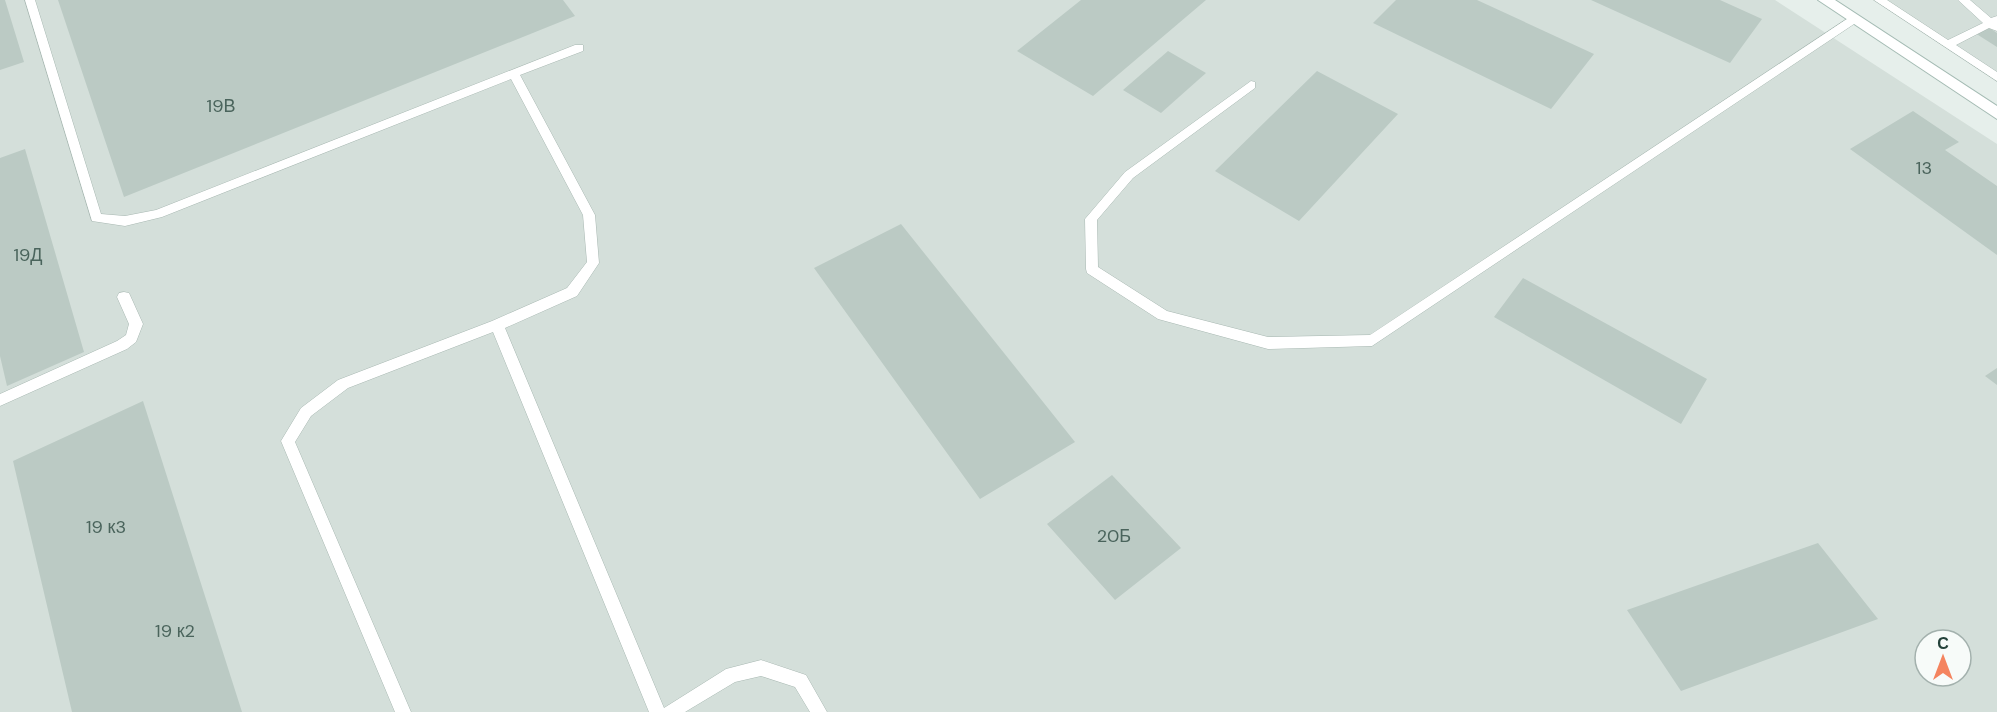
<svg xmlns="http://www.w3.org/2000/svg" width="1997" height="712" font-family="'DM Sans',sans-serif">
<style>
.built{fill:#d4dfda;fill-rule:evenodd}
.building{fill:#bbcac4}
.lines{fill:none;stroke-linecap:round;stroke-linejoin:round}
.lane-casing{stroke:#a8b8b2;stroke-width:1}
.secondary-casing{stroke:#a4bbb3;stroke-width:2}
.lane{fill:#fff;fill-rule:evenodd}
.secondary{fill:#fff;fill-rule:evenodd}
.labels{text-anchor:middle;stroke-width:5;stroke-linejoin:round;paint-order:stroke}
.number-label{font-size:18px;fill:#4a645c}
</style>
<rect width="100%" height="100%" fill="#e6efeb"/>
<path class="built" d="M0 0H1775L1997 144V712H0ZM1925 640H1961V676H1925Z
M1881 0H1997V75Z"/>
<path class="building" d="M0 0H5L24 62 0 70Z
M58 0H563L575 16 124 197Z
M1081 0H1206L1093 96 1017 51Z
M1396 0H1477L1594 54 1551 109 1373 23Z
M1591 0H1720L1762 19 1730 63Z
M1988 27 1997 33V47L1975 33Z
M1168 51 1206 73 1161 113 1123 90Z
M1317 71 1398 114 1299 221 1215 171Z
M1913 111 1959 142 1945 150 1997 186V255L1850 149Z
M25 149 84 352 7 386 0 356V158Z
M901 224 1075 442 980 499 814 268Z
M1523 278 1707 379 1681 424 1494 317Z
M1997 368V385L1985 376Z
M143 401 204 593 242 712H72L13 461Z
M1112 475 1181 548 1115 600 1047 524Z
M1818 543 1878 619 1681 691 1627 610Z"/>
<g class="lines">
<defs>
<path id="lane" d="M25 0H35L101 214 125 216 156 210 575 45H583V51L520 75 595 215 599 263 577 296 505 328 664 708 726 669 761 660 806 675 827 712H810L795 687 761 676 735 682 685 712H649L493 332 348 388 311 416 295 442 411 712H395L281 441 301 408 338 380 492 321 567 288 587 262 583 215 511 79 162 217 125 226 92 221Z
M1874 0H1887L1948 40 1983 23 1958 0H1970L1991 18 1997 16V31L1989 28 1956 45 1997 72V81Z
M1853 15 1858 19 1857 22 1372 346 1268 349 1158 319 1087 273 1086 269 1085 219 1125 172 1251 81 1255 82V88L1133 178 1097 220 1098 267 1167 311 1268 337 1370 335Z
M124 292 129 293 143 324 136 342 127 349 0 406V394L117 341 126 335 129 324 117 297 119 293Z"/>
<path id="secondary" d="M1818 0H1835L1997 106V119Z"/>
</defs>
<use href="#lane" class="lane-casing"/>
<use href="#secondary" class="secondary-casing"/>
<use href="#lane" class="lane"/>
<use href="#secondary" class="secondary"/>
</g>
<g class="labels">
<g class="number-label">
<text x="221" y="112">19В</text>
<text x="1924" y="174">13</text>
<text x="28" y="261">19Д</text>
<text x="106" y="533">19 к3</text>
<text x="1114" y="542">20Б</text>
<text x="175" y="637">19 к2</text>
</g>
</g>
<g transform="translate(1943 658)"><circle r="28" fill="#f7fbf9" stroke="#a3b1ad" stroke-width="1.5"/>
<path d="M0-4.5L10 22L0 15L-10 22Z" fill="#f4845f"/>
<text y="-9" font-size="16" font-weight="bold" text-anchor="middle" fill="#24423a">С</text>
</g>
</svg>
